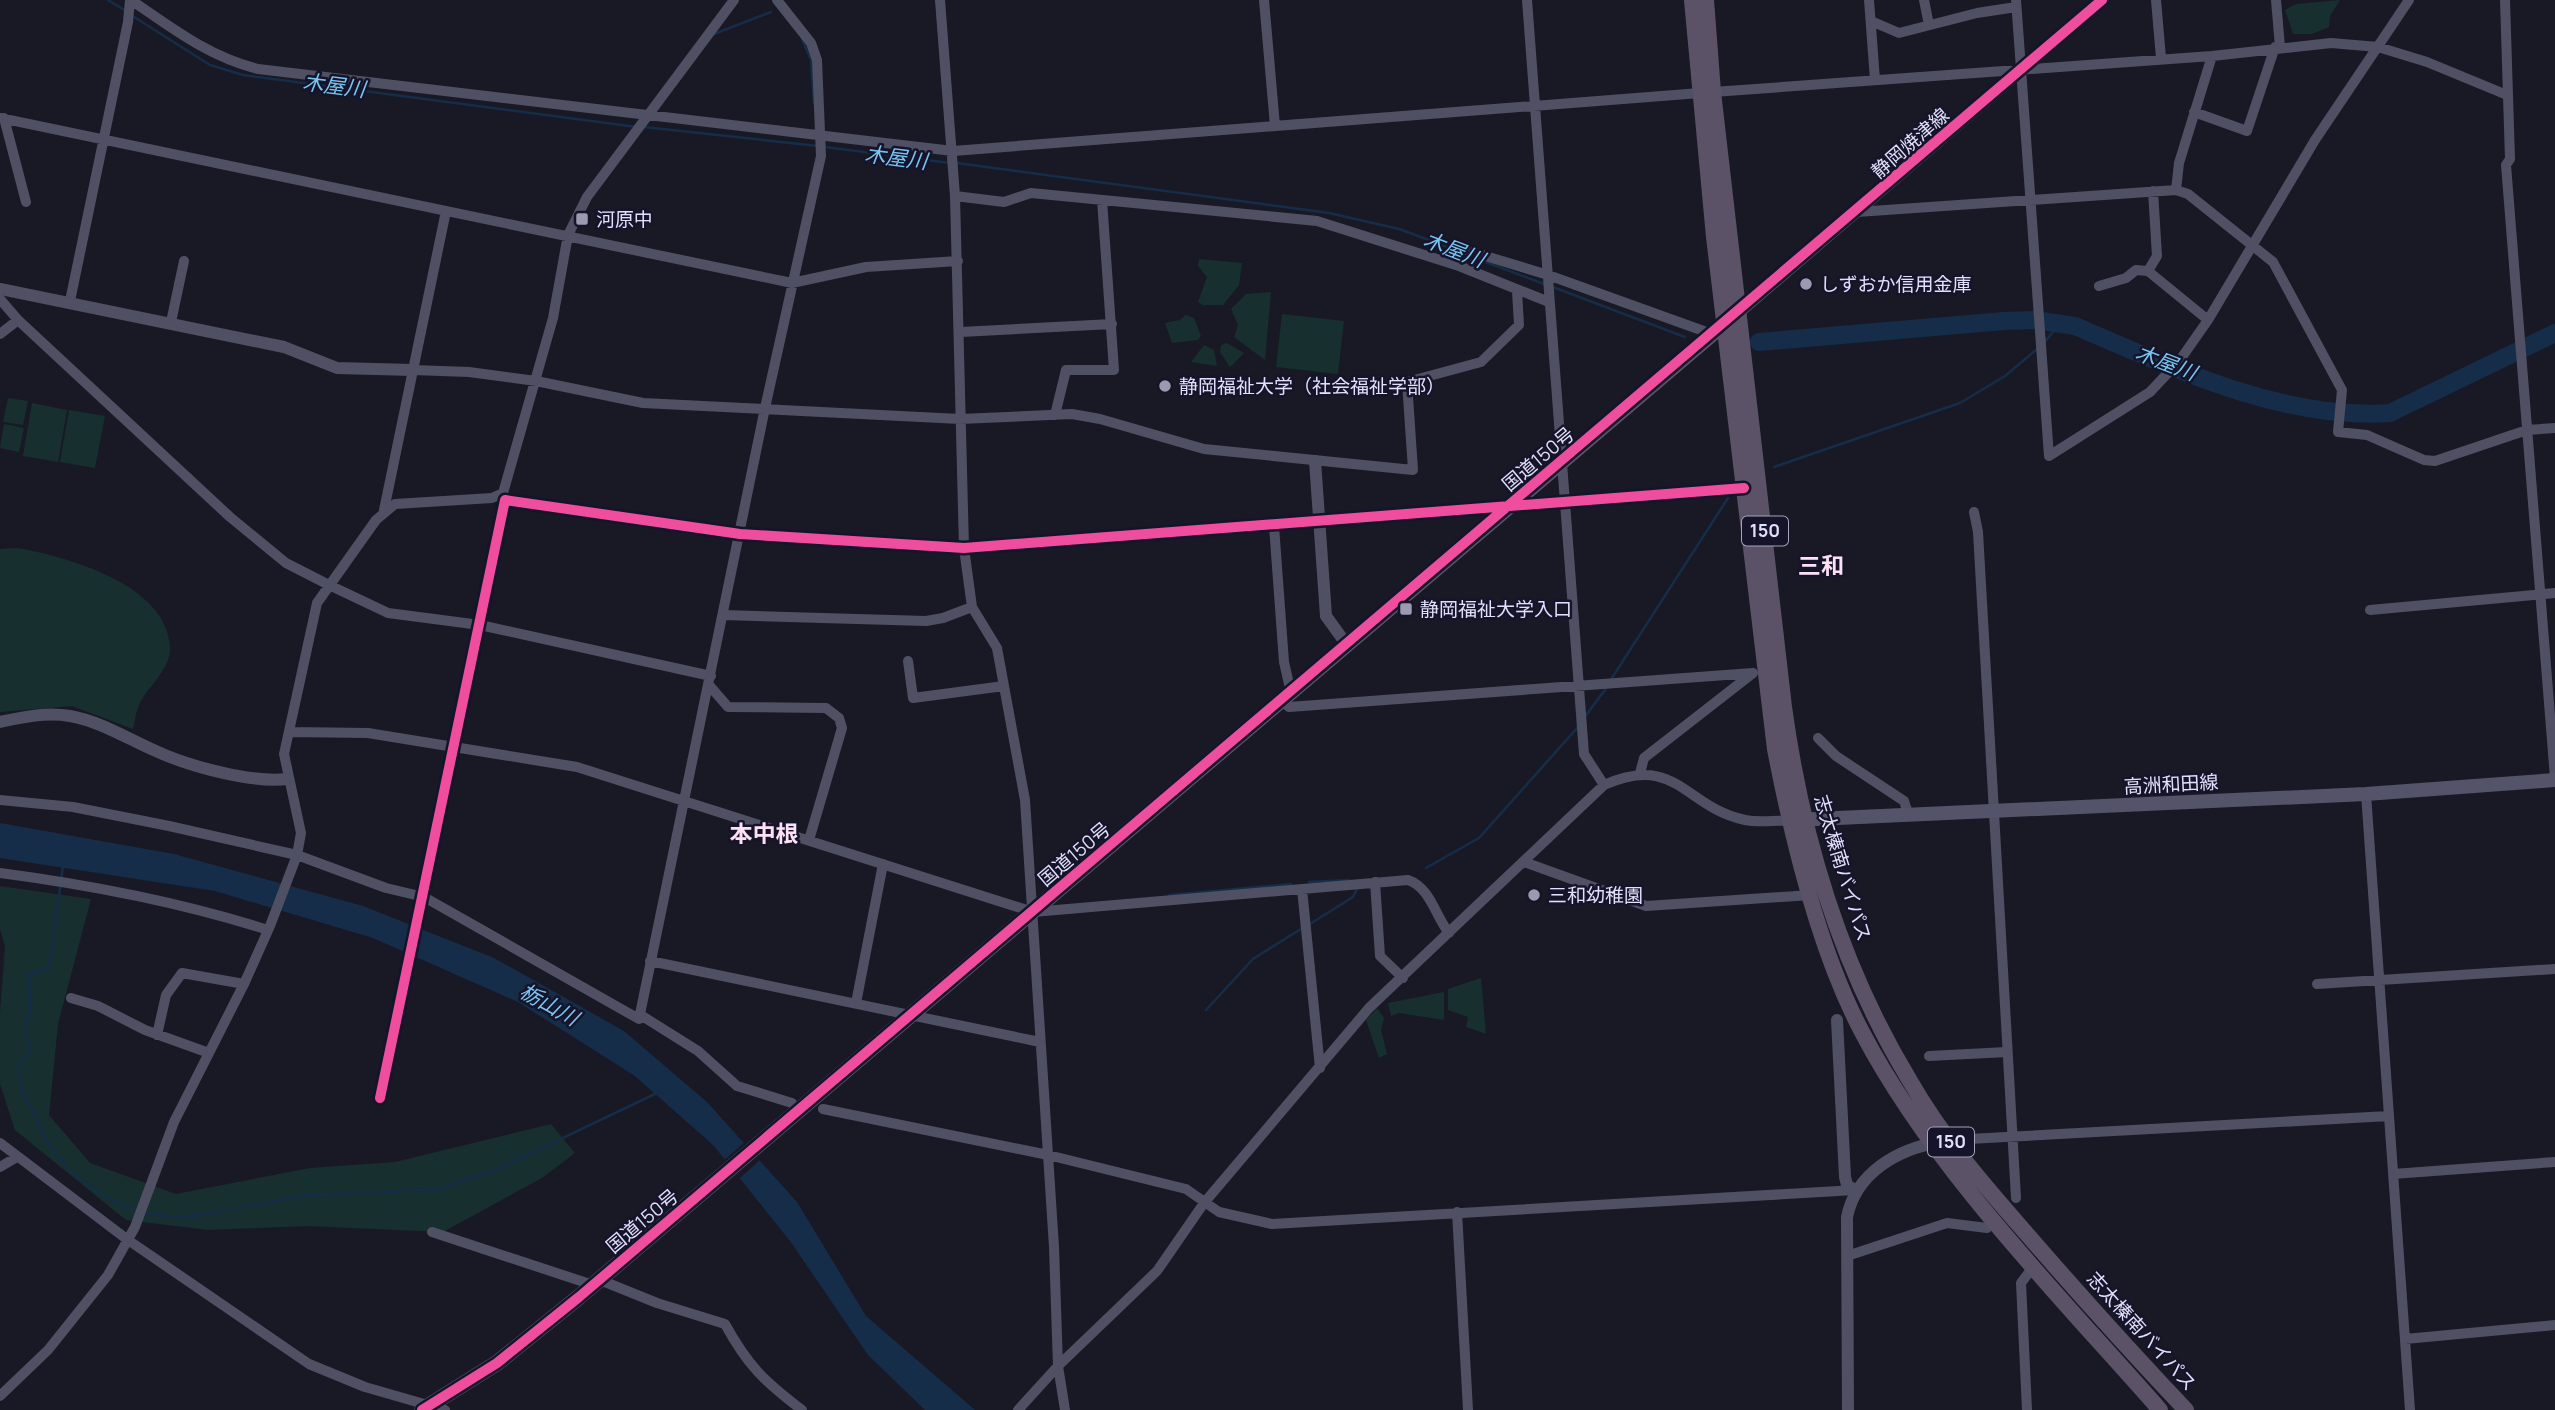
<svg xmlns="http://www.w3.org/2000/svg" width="2555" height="1410" font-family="Manrope,'Noto Sans JP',sans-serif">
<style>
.green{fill:#172f2f}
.water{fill:#152d49}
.pier{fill:#191925}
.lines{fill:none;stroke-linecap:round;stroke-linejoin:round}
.stream{stroke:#152d49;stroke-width:2.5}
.river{stroke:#152d49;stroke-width:18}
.minor{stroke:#4f5064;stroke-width:10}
.tertiary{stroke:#4f5064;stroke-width:12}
.secondary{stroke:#53546a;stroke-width:14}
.trunk{stroke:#5b5268;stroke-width:16}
.cycleway-casing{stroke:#15142a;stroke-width:15}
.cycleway{stroke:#ef4d9e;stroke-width:10}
.poi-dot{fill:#9a9ab1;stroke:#15142a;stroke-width:2.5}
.labels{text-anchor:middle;stroke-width:5;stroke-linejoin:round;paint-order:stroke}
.shield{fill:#15142a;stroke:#a3a3bd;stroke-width:2}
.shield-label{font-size:18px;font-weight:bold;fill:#e0e0fc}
.street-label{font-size:19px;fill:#e0e0fc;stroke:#15142a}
.poi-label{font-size:19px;fill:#e0e0fc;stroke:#15142a;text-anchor:start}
.water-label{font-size:21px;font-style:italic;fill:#78c5f2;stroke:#15142a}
.quarter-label{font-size:23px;font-weight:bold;fill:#fce1f5;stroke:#15142a}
</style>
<rect width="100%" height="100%" fill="#191925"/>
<path class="green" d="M2340 0 2330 16 2329 27 2312 34H2293L2285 10 2296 4Z
M1199 259 1242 263 1239 285 1223 305H1203L1198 302 1207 277 1198 266Z
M1271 292 1265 360 1234 337 1238 325 1231 309 1246 294Z
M1282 314 1344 321 1338 374 1276 367Z
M1186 315 1194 318 1201 336 1198 340 1172 343 1165 323 1180 320Z
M1227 343 1244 353 1230 367 1220 352 1221 345Z
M1204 345 1214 350 1217 366 1191 362Z
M8 398 28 401 23 425 3 422Z
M32 403 67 410 58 462 23 456Z
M69 410 105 416 95 468 60 462Z
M4 424 24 428 19 452 0 448Z
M18 548C67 557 167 584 170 647 171 669 149 685 140 703 136 710 135 721 133 729L72 706 0 712V549Z
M0 886 91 899 58 1024 49 1115 90 1163 176 1194 310 1168 395 1162 551 1124 575 1153 542 1178 443 1232 307 1226 208 1230 126 1220 15 1130 0 1084V1012L5 946 0 929Z
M1481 978 1486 1034 1466 1027 1468 1017 1448 1010V989Z
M1444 992V1020L1399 1013 1391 1016 1388 1003Z
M1377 1008 1384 1018 1381 1030 1387 1054 1379 1058 1366 1020Z"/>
<path class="water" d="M0 823 174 854 363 906 494 958 624 1031 707 1102 797 1202 866 1316 975 1410H925L868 1355 790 1241 713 1145 635 1076 518 1002 373 938 215 891 0 858Z"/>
<path class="pier" d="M746 1141 762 1158 737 1181 722 1162Z"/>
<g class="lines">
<path class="stream" d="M108 0 126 11
M131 15 210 65 243 75 637 127
M714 34 771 12
M802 39 811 60 814 103
M644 127 818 146
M825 147 950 163
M957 163 1329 213 1399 229 1456 250
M1475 258 1544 284
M1550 286 1685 337
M2044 343 2060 323
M1774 467 1960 403 2005 376 2037 349
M1610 681 1728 498
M1584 718 1607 687
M63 866 50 962 46 969 29 975 30 1013 25 1030 31 1050 18 1067C20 1090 23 1094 34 1112 38 1120 41 1129 45 1137 63 1171 101 1200 138 1211
M1426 868 1479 838 1578 727
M1309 882 1349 880
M1169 895 1291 884
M1310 924 1353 897 1357 889
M1206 1010 1253 959 1304 927
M144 1213 175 1217 201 1215 303 1196 438 1189 500 1168 657 1093"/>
<path class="river" d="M1759 342 2004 321 2035 320 2075 326C2171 367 2284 421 2390 413L2555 333"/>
<path class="minor" d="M131 0C172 28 209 57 258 69L953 151 1700 93
M940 0 955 196 964 548 972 607 997 648 1025 800 1054 1247 1058 1366 1065 1410
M1264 0 1275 126
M1527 0 1584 754 1604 785
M1869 0 1875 80
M1924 0 1929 25
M2016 0 2049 456 2150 392 2180 360 2208 320 2315 140 2409 0
M2156 0 2161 58
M2276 0 2280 47
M2505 0 2510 159 2506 165 2555 778
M1871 21 1899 33 1977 13 2016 7
M1713 92 2212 56 2331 43 2378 47 2427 62 2507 95
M2194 112 2247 131 2275 47
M0 118 792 283 866 267 958 261
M4 118 26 202
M2176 190 2179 163 2212 56
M955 196 1004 202 1031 193 1317 221 1459 266 1549 302
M1857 212 2176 190 2188 194 2273 262 2342 390 2338 432 2367 435 2424 460 2435 461 2527 430 2555 428
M1459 248 1548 275 1712 334
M2148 271 2157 256 2153 191
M2099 286 2126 278 2136 270 2148 271 2208 320
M0 299 18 320 230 517 286 563 329 585 388 613 480 625 711 676
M70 301 128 22 130 0
M171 322 184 261
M961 332 1112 324
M0 334 18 320
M413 370 469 372 536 381 643 403 960 419 1072 414 1100 419 1204 449 1413 470 1407 382 1481 362 1519 325 1517 291
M1055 415 1066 370H1114L1102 200
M384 510 446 211
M1974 512 1978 532 2016 1198
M1274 526 1284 662 1291 693
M2370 610 2555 593
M723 615 926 621 943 618 972 607
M908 661 913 698 1004 686
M709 685 728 707 826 708 839 718 842 728 809 840
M1282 701 1289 707 1753 673
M290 732 368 733 577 767 1033 912 1408 880C1431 888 1435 916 1449 933
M1818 738 1836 756 1904 801 1909 816
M1640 773 1644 758 1753 673
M2366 794 2410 1410
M0 800 73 807 169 826 297 855 386 888 424 897 639 1019 765 408 821 156 817 60 811 43 777 0
M1524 862 1646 906 1811 895
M0 873C91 885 180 902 268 930
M1375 882 1380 956 1403 978
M1302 889 1320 1068
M650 961 1040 1042
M2317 984 2555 969
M71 998 98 1006 145 1030 209 1053
M856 1003 883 864
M639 1014 698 1051 737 1086 792 1103
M157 1035 166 995 182 973 244 984
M1929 1056 2007 1052
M380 1098 505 500 740 534 964 548 1744 488
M823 1109 1048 1155 1186 1189 1219 1212 1272 1224 1855 1190
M1950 1140 2389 1116
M0 1143 128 1240 309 1364 365 1387 445 1410
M0 1167 17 1157
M2393 1174 2555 1162
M1457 1212 1468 1410
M432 1232 593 1285
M1847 1256 1947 1223 1987 1228
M600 1280 657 1303 725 1324C748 1366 764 1381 802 1410
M2405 1339 2555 1325
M0 1396 48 1350 108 1275 135 1227 174 1122 244 984 270 926 297 855 301 833 284 754 317 603 376 520 395 504 492 498 503 493 553 318 568 235 587 197 734 0
M1018 1410 1058 1366 1157 1271 1204 1203 1369 1008 1604 785C1677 753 1684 807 1745 820 1759 823 1775 820 1789 821
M2027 1410 2021 1283 2033 1267"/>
<path class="tertiary" d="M0 289 284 347 337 368 413 370
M1315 461 1326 616 1347 645
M0 722C23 717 46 712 70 716 104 722 134 743 165 755 197 768 253 783 287 779
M1837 1020 1845 1177 1847 1185 1855 1190
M1848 1410 1847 1217C1856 1173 1897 1149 1940 1142"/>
<path class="secondary" d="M1739 311 2102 0
M1794 820 2366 794 2555 780"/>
<path class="trunk" d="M1692 0 1714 237 1775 749C1792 838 1820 953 1862 1032 1933 1168 2059 1295 2160 1410
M1706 0 1713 92 1784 707C1802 838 1841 967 1910 1081 1942 1137 1984 1185 2026 1233 2078 1293 2131 1352 2186 1410
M422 1410 497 1363 579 1297 1739 311"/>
<defs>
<path id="cycleway" d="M380 1098 505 500 740 534 964 548 1744 488
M422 1410 497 1363 579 1297 2102 0"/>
</defs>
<use href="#cycleway" class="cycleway-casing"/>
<use href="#cycleway" class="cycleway"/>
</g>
<g class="poi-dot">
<rect x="575" y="212" width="14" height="14" rx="3.5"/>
<circle cx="1806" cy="284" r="7"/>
<circle cx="1165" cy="386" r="7"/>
<rect x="1399" y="602" width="14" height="14" rx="3.5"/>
<circle cx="1534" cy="895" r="7"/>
</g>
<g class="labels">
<g class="shield">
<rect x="1742" y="516.5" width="46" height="29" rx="5"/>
<rect x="1928" y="1127.5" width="46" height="29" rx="5"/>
</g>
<g class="shield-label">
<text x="1765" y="537">150</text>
<text x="1951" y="1148">150</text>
</g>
<g class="street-label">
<text transform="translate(1910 143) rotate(-41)" y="7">静岡焼津線</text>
<text transform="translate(1538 459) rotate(-40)" y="7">国道150号</text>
<text transform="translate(2171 784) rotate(-3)" y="7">高洲和田線</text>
<text transform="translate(1074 854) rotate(-40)" y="7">国道150号</text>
<text transform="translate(1843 868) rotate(73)" y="7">志太榛南バイパス</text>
<text transform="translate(642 1221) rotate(-40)" y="7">国道150号</text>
<text transform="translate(2142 1331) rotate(48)" y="7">志太榛南バイパス</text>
</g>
<g class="poi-label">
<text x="596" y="226">河原中</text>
<text x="1820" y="291">しずおか信用金庫</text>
<text x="1179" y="393">静岡福祉大学（社会福祉学部）</text>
<text x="1420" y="616">静岡福祉大学入口</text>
<text x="1548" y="902">三和幼稚園</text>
</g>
<g class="water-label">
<text transform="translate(334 86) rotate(7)" y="7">木屋川</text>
<text transform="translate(896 158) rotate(7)" y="7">木屋川</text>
<text transform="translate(1454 250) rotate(21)" y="7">木屋川</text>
<text transform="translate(2166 363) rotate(21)" y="7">木屋川</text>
<text transform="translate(549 1005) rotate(29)" y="7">栃山川</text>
</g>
<g class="quarter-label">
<text x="1821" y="574">三和</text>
<text x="764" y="842">本中根</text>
</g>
</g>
</svg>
